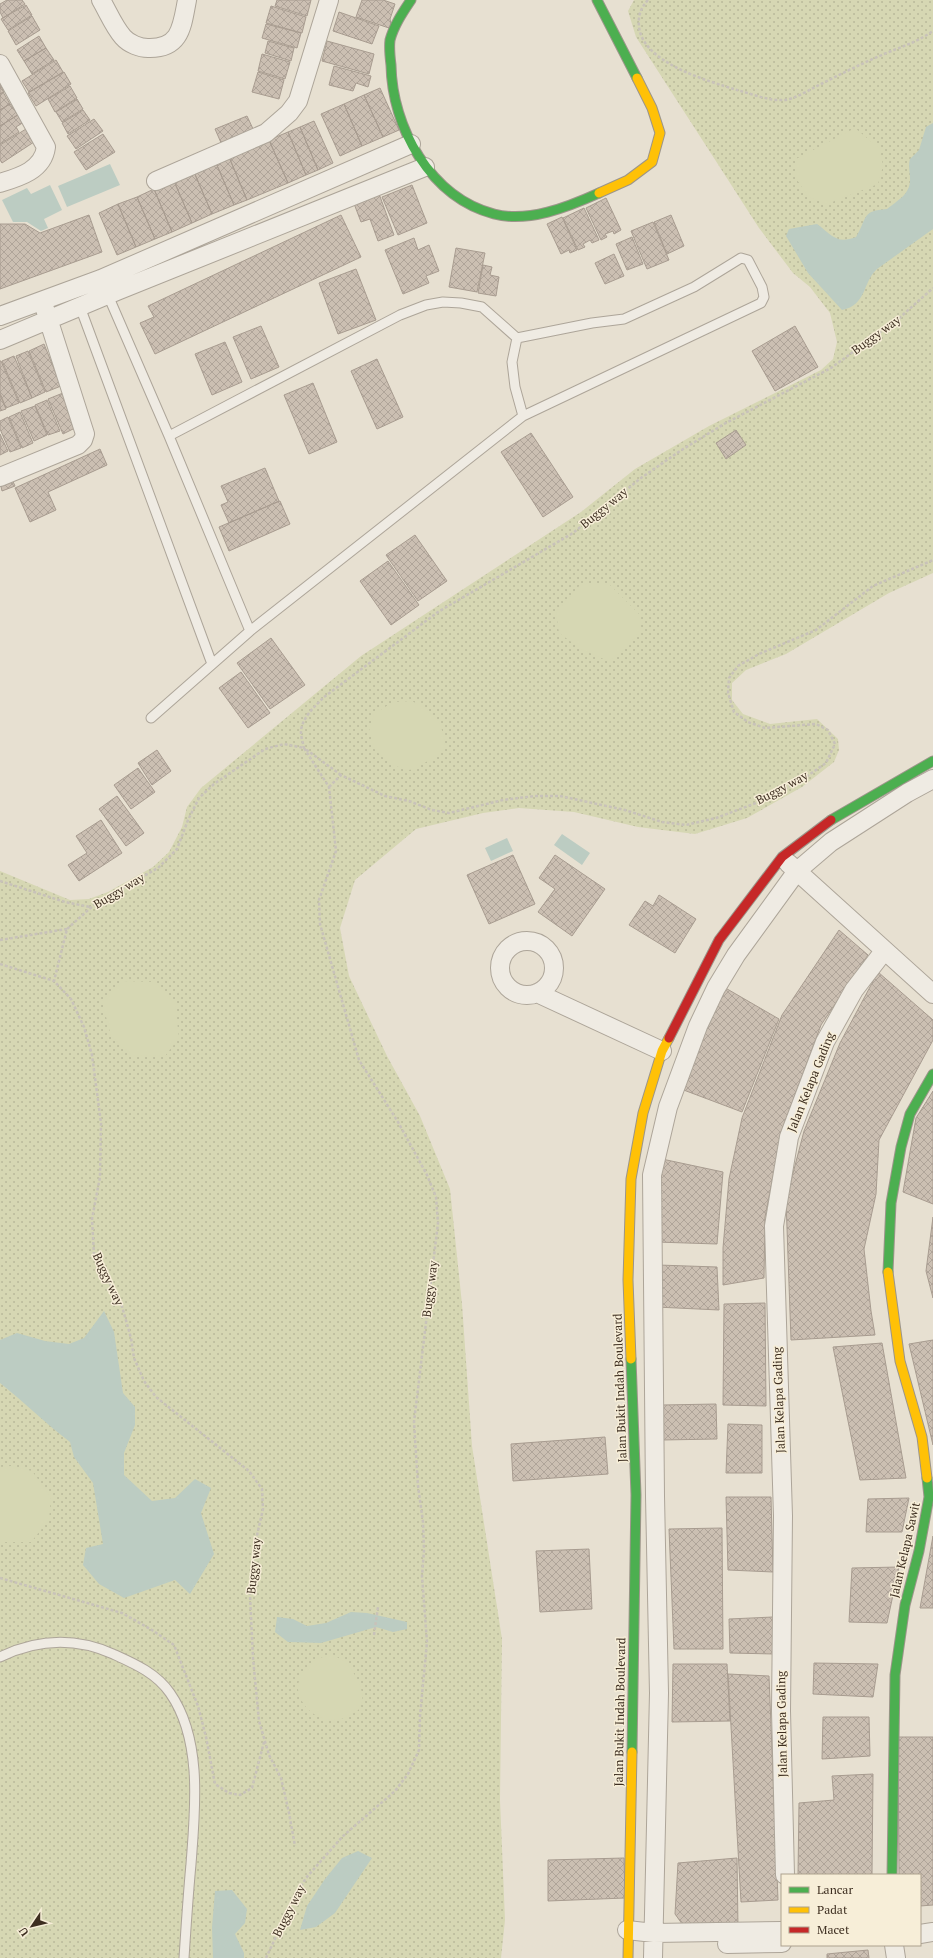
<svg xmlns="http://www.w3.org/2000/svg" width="933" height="1958" font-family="'PT Serif',serif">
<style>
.grass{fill:url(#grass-dots)}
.green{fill:#d6d7b3}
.water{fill:#bcccc2}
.building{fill:url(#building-cross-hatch);stroke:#a89c90}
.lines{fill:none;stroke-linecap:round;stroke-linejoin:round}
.lane-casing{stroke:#ada599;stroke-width:11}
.street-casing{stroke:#ada599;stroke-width:20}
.fast-casing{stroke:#9c958a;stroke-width:11}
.slow-casing{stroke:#9c958a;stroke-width:11}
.jam-casing{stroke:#9c958a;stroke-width:11}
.path{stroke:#c8c2b9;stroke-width:2.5;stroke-dasharray:3 2;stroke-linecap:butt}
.lane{stroke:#efebe3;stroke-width:9}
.street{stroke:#efebe3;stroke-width:18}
.fast{stroke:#4caf50;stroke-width:9}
.slow{stroke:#ffc107;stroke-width:9}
.jam{stroke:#c62828;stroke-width:9}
.labels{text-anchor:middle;stroke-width:3;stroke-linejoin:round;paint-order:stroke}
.street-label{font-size:12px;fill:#3d2e20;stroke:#f7eed8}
</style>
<defs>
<pattern id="grass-dots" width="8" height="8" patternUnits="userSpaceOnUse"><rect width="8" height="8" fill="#d6d7b3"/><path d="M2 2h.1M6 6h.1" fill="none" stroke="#b9b99a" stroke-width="1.8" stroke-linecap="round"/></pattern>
<pattern id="building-cross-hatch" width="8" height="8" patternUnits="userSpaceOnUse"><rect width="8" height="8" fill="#cbbfb2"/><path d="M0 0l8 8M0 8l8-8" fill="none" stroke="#afa499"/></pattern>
</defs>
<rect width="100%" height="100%" fill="#e7e0d1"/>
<path class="grass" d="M634 0H933V573L889 593 786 654 746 670 732 683V700L743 714 770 724 817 719 838 739 839 750 834 762 802 787 747 818 695 834 638 827 574 812 519 808 483 813 416 829 355 880 340 928 349 976 387 1056 420 1116 450 1189 462 1304 472 1446 502 1639 500 1800 505 1920 501 1958H0V871L70 900 89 899 108 892 153 867 169 852 182 827 187 807 201 788 361 656 581 512 635 469 709 426 821 370 833 359 837 342 830 313 810 287 793 273 759 228 636 37 628 11Z"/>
<path class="green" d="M855 128 880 149 883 166 878 184 827 204 808 197 796 178V159Z
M580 585H610L639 614V631L628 647 608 661 581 649 559 633 556 612Z
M412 701C434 714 443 720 445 747L430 760 410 770 391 765 375 750 369 731 374 714 393 702Z
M123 981 155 982 175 1004 179 1038 165 1056 132 1055 111 1036 102 1001Z
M11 1466 32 1471 51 1497 49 1520 31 1542H4L0 1538V1467Z
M332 1654C336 1657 341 1659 345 1662 355 1672 369 1696 359 1709 358 1711 354 1713 352 1714 337 1725 317 1720 306 1707 300 1700 296 1689 299 1681 304 1665 316 1658 332 1654Z"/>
<path class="water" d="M933 123V229L877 269C862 283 867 305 842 310L808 273 786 236 789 229 817 224C831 234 836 245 856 237 868 217 861 211 887 209 898 200 911 194 910 178 910 171 908 166 910 159L919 150 926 127Z
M110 164 120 185 67 207 58 186Z
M50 185 62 210 44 219 48 228 41 231 27 222H13L2 200 27 188 31 194Z
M562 834 590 853 582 865 554 845Z
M507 838 513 851 491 861 485 848Z
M104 1311 114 1332 123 1393 135 1407V1425L124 1453V1475L152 1501 175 1498 195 1479 211 1488 201 1513 214 1554 190 1594 175 1580 124 1598 99 1584 83 1565 86 1548 103 1544 93 1483 74 1457 70 1442C45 1423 24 1402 0 1383V1340L17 1333 45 1341 69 1344 84 1338Z
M351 1612 367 1613 407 1622V1629L393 1632 376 1627 321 1643 288 1642 275 1632 277 1617 293 1619 307 1626 326 1623Z
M358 1851 372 1858 335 1913 316 1927 300 1930 307 1906 325 1879 342 1858Z
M232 1890 247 1909 245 1923 235 1934 244 1953V1958H213L212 1927 215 1891Z"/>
<path class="building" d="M7 0H22L25 4 3 18 0 12V4Z
M277 0H311L307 16 275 6Z
M362 0H383L395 4 390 19 392 29 356 17Z
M26 5 32 15 8 30 1 19Z
M271 6 306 17 302 33 266 23Z
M339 12 379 26 372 44 333 31Z
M32 16 40 30 16 45 8 31Z
M266 24 301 33 297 48 262 38Z
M39 36 46 48 24 61 17 50Z
M268 41 294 48 291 61 265 53Z
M327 41 374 54 369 74 322 61Z
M46 48 54 60 32 74 24 61Z
M262 54 290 62 285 79 258 71Z
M56 60 63 72 29 92 22 81Z
M334 66 371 76 368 87 356 83 353 91 329 85Z
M64 72 71 84 36 106 28 93Z
M258 72 284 80 279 99 252 92Z
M0 85 4 92 0 94Z
M70 86 77 98 55 112 48 99Z
M380 88 399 130 383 137 364 95Z
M3 92 10 104 0 110V94Z
M364 95 383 137 362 146 344 104Z
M77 99 83 109 62 122 56 112Z
M10 104 18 115 0 126V110Z
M344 104 362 146 340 156 321 114Z
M83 110 90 120 68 134 62 123Z
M19 114 24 122 16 127 19 132 0 144V126Z
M247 116 254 131 222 145 215 129Z
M94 119 103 131 76 149 67 136Z
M314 121 333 163 318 170 300 127Z
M300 127 318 170 306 175 288 132Z
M26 129 34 142 2 163 0 160V145Z
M288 132 306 175 288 183 269 140Z
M103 134 115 152 86 170 74 152Z
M269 140 288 183 247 200 229 157Z
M229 157 247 200 234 205 216 163Z
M216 163 234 205 212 214 194 172Z
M194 172 212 214 192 223 174 181Z
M174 181 192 223 172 232 154 189Z
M412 185 427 223 398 235 382 197Z
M154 189 172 232 155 239 137 197Z
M378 191 394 235 378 241 370 219 361 222 353 201Z
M137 197 155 239 136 247 118 204Z
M606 198 621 230 614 234 613 231 605 234 607 237 601 240 586 208Z
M118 204 136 247 117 255 99 213Z
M584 208 599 240 592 243 590 240 583 244 585 247 578 250 563 218Z
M89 215 102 252 0 289V224H25L40 233Z
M341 215 361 257 155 354 140 323 154 317 148 306Z
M671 215 684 246 667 254 654 222Z
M562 217 577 250 570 253 569 250 561 254 547 224Z
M653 222 669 260 647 269 631 231Z
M632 237 643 264 627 270 616 244Z
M414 238 418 250 429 245 439 271 426 276 429 283 403 294 385 250Z
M456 248 485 253 477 292 449 287Z
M614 254 624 276 605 284 595 263Z
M483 265 492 267 490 275 499 277 496 296 478 293Z
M356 269 376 320 338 334 319 283Z
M261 326 279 367 251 379 233 337Z
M795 326 818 367 775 391 752 351Z
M225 342 242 382 212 395 195 354Z
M44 344 61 386 46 392 29 351Z
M28 351 45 392 32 398 16 356Z
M14 356 32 398 20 403 2 361Z
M377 359 403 417 377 429 351 371Z
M0 361H1L19 403 6 408 0 393Z
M313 383 337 442 309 454 284 395Z
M63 393 77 427 63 434 48 399Z
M0 395 6 409 0 411Z
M47 400 60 431 48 435 35 405Z
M35 406 47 435 34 441 21 411Z
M20 412 33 443 22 448 9 417Z
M8 417 21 448 10 452 0 429V421Z
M736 430 746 445 726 459 716 443Z
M531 433 573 497 543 517 501 452Z
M0 434 8 451 0 455Z
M100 449 107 465 48 492 56 510 30 522 15 488Z
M265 468 279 501 229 523 221 505 228 502 221 486Z
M11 477 15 486 2 491 0 482Z
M280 501 290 524 229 551 219 527Z
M415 535 447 581 418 601 386 555Z
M388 561 419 605 391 625 360 581Z
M271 638 305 685 270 709 237 663Z
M241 672 270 713 248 728 219 688Z
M157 750 171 771 152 785 138 763Z
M138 768 155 792 131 809 114 785Z
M117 796 144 833 126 846 99 809Z
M101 820 122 853 79 881 68 865 87 853 76 836Z
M513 855 535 904 489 924 467 875Z
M555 855 605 889 572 936 538 912 555 889 539 878Z
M659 895 696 919 675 953 629 925 645 901 653 906Z
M839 930 868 955 821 1025 783 1127 765 1217 764 1278 723 1285V1248L729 1179 742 1118 782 1015Z
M878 972 933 1020V1040L879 1140 876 1194 864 1249 871 1311 875 1335 791 1340 786 1200 804 1131 840 1043Z
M722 986 779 1019 742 1112 681 1089Z
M933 1091V1204L903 1192 916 1118Z
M662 1159 723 1172 717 1244 656 1242Z
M933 1217V1298L926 1271Z
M658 1265 717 1267 719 1310 656 1307Z
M765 1303 766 1406 723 1405 724 1304Z
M933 1340V1445L909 1344Z
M882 1343 906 1478 860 1480 833 1347Z
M716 1404 717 1439 662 1440 663 1405Z
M728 1424 762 1425V1473H726Z
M605 1437 608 1474 513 1481 511 1444Z
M726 1497H771L773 1572 728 1570Z
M909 1498 902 1532H866L868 1499Z
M722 1528 723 1649H674L669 1529Z
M933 1536V1608H920Z
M589 1549 592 1609 540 1612 536 1551Z
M899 1567 887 1623 849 1622 852 1568Z
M773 1617 774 1654 730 1653 729 1619Z
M814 1663 878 1664 873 1697 813 1694Z
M673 1664H727L730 1721 672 1722Z
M728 1674 769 1676 778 1900 741 1902Z
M823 1717H869L870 1756 822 1759Z
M898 1737H933V1905L920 1906V1875H899Z
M873 1774 872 1875H798L799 1803 834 1800 832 1776Z
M624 1858 625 1898 548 1901V1860Z
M737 1858 738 1928H685L675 1914 678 1863Z
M868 1950 869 1958H827V1954Z"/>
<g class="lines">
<defs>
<path id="lane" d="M107 293 169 436 250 631
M79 304 212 664
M517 338 512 362 515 387 523 416
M169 436 400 315 426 305 443 302 461 303 482 307 517 338
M151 718 250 631 523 416 761 303 764 297 762 287 748 260 741 258 694 287 624 319 592 323 517 338
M0 1657C37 1639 75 1637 113 1654 135 1664 156 1673 170 1693 203 1740 195 1811 191 1864 188 1896 186 1927 184 1958"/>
<path id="street" d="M101 0C108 12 114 27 123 37 129 44 140 48 148 48 181 49 182 26 187 0
M0 64 46 147C43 170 20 177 0 183
M156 181 266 133 289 113 298 101 329 0
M0 316 101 279 411 144
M0 340 117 291 425 167
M0 477 78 445 83 440 85 434 45 309
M788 863 933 994
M500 968a27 27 0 1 1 54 0a27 27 0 1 1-54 0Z
M537 993 662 1051
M785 1875 781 1711 783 1516 774 1226 789 1137 825 1042 854 990 884 951
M627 1930 654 1933 782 1931
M920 1934 933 1932
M727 1944 782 1943
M894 1945 896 1958
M653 1958 659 1693 655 1496 652 1175 668 1107 698 1026 716 988 736 955 797 871 831 842 907 793 933 779"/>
<path id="fast" d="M411 0C403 12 394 25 390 40 389 48 390 57 391 65 392 127 430 197 494 214 528 223 568 207 599 193
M597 0 637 78
M831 820 933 761
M888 1272 891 1203 901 1147 910 1114 933 1074
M631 1359 636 1495 632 1752
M892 1875 895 1675 905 1605 919 1551 929 1497 927 1478"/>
<path id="slow" d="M599 193 628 180 652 162 660 133 652 108 637 78
M888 1272 900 1361 922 1437 927 1478
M631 1359 628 1280 631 1179 643 1113 662 1051 669 1038
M628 1958 632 1752"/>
<path id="jam" d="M669 1038 719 940 782 857 831 820"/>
</defs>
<use href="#lane" class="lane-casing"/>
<use href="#street" class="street-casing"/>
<use href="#fast" class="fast-casing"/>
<use href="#slow" class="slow-casing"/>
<use href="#jam" class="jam-casing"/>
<path class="path" d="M648 0C640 9 638 16 639 27 643 63 708 81 737 90 752 94 769 101 784 100 794 100 814 87 823 83 843 73 863 63 884 54 901 47 917 42 933 31
M341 775 304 748C303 743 301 737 301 732 301 719 315 706 324 697L438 612 573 533 641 478 680 451 724 424 831 368 897 320 933 288
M329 787 341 775 385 796 409 801 432 810 449 813 503 800 535 796H560L625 810 662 822 686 825 716 818 759 802 803 779 826 763 835 744 828 730 816 724 765 728 748 722 734 712 728 693 729 678 738 666 759 654 816 630 873 586 933 560
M0 881 65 902 90 907
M0 940 67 929
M0 964 54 981
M0 1578 122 1613 152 1630 174 1645 198 1706 206 1737 215 1784 229 1793 240 1795 252 1788 264 1742
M374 1635 378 1607
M266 1958 295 1896 306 1878 343 1836 395 1791 408 1774 419 1750 420 1716 427 1642 422 1576 424 1550 423 1522 418 1486 414 1422 438 1223 436 1197 427 1175 398 1122 359 1060 320 924 319 900 336 851 329 787 304 748 284 744 265 749 214 784 199 798 188 820 177 849 158 868 96 903 67 929 54 981 71 999 84 1027 92 1055 101 1123 100 1177 92 1219 94 1255 121 1303 131 1338 134 1358 144 1381 156 1397 249 1471 262 1489 263 1509 255 1544 250 1595 253 1658 259 1721 269 1755 281 1778 289 1813 295 1846"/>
<use href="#lane" class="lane"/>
<use href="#street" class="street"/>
<use href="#fast" class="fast"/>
<use href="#slow" class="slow"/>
<use href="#jam" class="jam"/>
</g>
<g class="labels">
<g class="street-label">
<text transform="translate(876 335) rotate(-36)" y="4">Buggy way</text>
<text transform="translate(604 508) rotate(-39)" y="4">Buggy way</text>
<text transform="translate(782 788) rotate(-28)" y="4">Buggy way</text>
<text transform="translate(119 891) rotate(-31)" y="4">Buggy way</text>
<text transform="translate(811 1082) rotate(-68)" y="4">Jalan Kelapa Gading</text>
<text transform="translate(108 1279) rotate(65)" y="4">Buggy way</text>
<text transform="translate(430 1289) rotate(-83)" y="4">Buggy way</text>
<text transform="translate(620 1388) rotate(-92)" y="4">Jalan Bukit Indah Boulevard</text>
<text transform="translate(779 1400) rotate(-92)" y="4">Jalan Kelapa Gading</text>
<text transform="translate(905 1550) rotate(-77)" y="4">Jalan Kelapa Sawit</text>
<text transform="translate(254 1566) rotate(-84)" y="4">Buggy way</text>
<text transform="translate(620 1712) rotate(-89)" y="4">Jalan Bukit Indah Boulevard</text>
<text transform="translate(782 1724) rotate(-91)" y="4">Jalan Kelapa Gading</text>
<text transform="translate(289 1911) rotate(-63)" y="4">Buggy way</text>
</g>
</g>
<rect x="781" y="1874" width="140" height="72" fill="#f7eed8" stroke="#ada18e"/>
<rect x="789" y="1887" width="20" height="6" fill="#4caf50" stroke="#ada18e"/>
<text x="817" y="1894" font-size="12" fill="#3d2e20">Lancar</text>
<rect x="789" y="1907" width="20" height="6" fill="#ffc107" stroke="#ada18e"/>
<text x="817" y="1914" font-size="12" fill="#3d2e20">Padat</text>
<rect x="789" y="1927" width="20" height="6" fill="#c62828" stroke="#ada18e"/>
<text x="817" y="1934" font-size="12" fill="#3d2e20">Macet</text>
<g transform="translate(32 1926) rotate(235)" stroke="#f7eed8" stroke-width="3" paint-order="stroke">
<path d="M0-3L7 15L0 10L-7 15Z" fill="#3d2e20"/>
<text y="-6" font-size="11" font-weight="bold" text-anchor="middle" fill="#3d2e20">U</text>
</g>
</svg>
